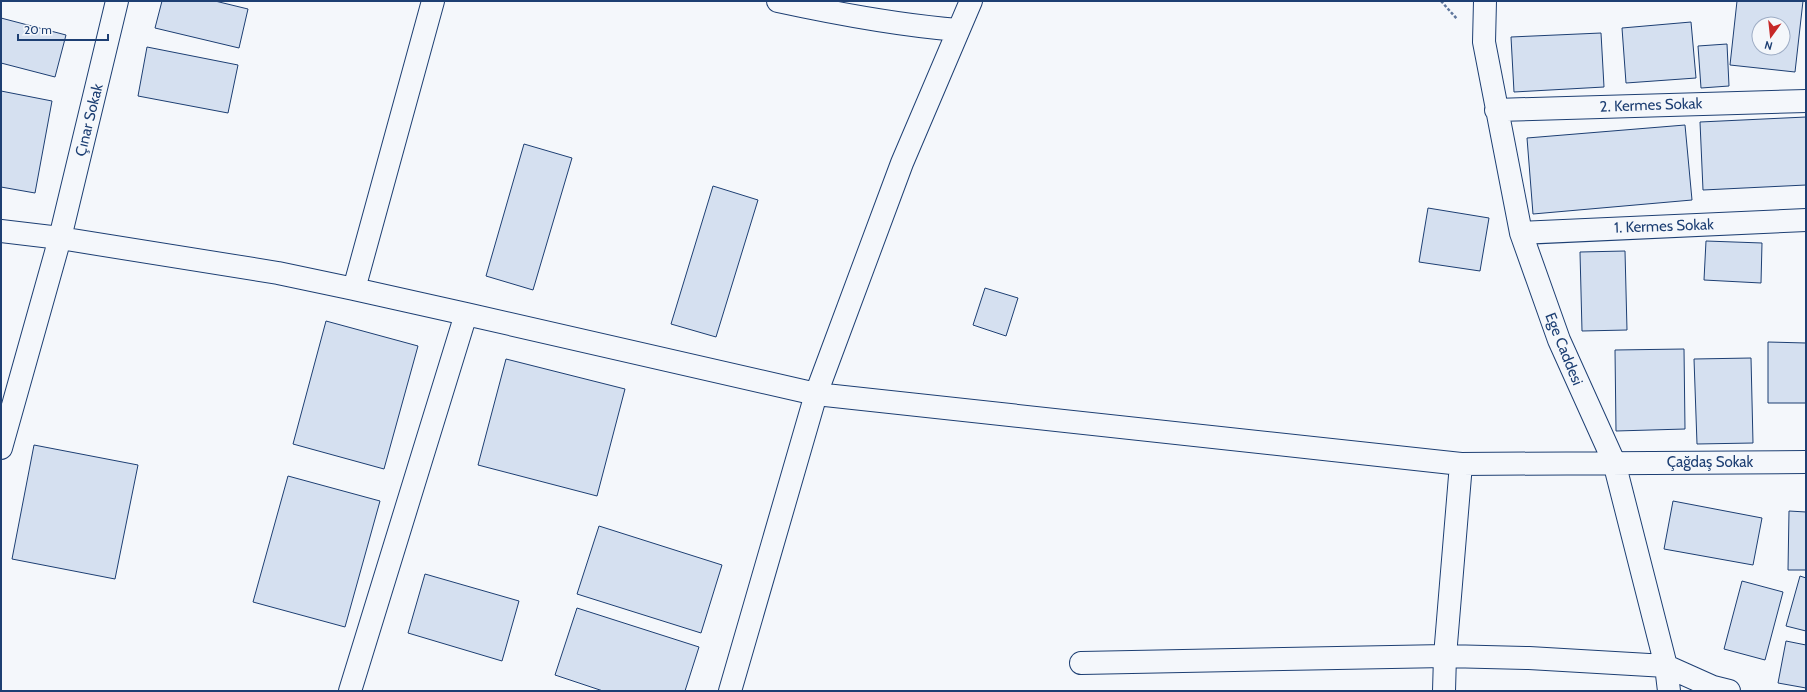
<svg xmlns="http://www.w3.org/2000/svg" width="1807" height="692" font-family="Cabin,sans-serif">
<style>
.building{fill:#d5e0f0;stroke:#1d3f73;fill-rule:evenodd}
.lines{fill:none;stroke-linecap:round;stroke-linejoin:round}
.minor-casing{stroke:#1d3f73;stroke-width:24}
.path{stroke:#5e769c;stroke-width:2.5;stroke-dasharray:3 2;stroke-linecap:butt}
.minor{stroke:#f4f7fb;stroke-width:22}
.labels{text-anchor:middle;stroke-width:3;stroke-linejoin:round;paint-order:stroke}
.street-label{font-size:15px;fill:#1d3f73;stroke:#f4f7fb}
</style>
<rect width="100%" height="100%" fill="#f4f7fb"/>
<path class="building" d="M162 1H215L248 9 239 48 155 28Z
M1737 1H1803L1795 72 1730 65ZM1759 24H1783V48H1759Z
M1 18 66 35 55 77 1 63Z
M1691 22 1696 78 1626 83 1622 28Z
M1601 33 1604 87 1514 92 1511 37Z
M1727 44 1729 86 1701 88 1698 46Z
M147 47 238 65 228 113 138 96Z
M1 91 52 101 35 193 1 187Z
M1806 117V185L1703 190 1700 122Z
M1685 125 1692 200 1533 214 1527 138Z
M524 144 572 158 533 290 486 276Z
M713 186 758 200 716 337 671 324Z
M1428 208 1489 218 1480 271 1419 262Z
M1706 241 1762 243 1761 283 1704 280Z
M1625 251 1627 330 1582 331 1580 252Z
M985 288 1018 298 1006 336 973 325Z
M326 321 418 346 384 469 293 444Z
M1768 342 1806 343V403H1768Z
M1684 349 1685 429 1616 431 1615 350Z
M1751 358 1753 443 1697 444 1694 359Z
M506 359 625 389 597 496 478 465Z
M34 445 138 465 115 579 12 559Z
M288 476 380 501 345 627 253 602Z
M1673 501 1762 518 1753 565 1664 549Z
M1789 511 1806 512V570H1788Z
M599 526 722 565 701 633 577 594Z
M425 574 519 601 502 661 408 633Z
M1800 576 1806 578V631L1786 626Z
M1742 581 1783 592 1765 660 1724 649Z
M577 608 699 647 685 691H603L555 675Z
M1786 641 1806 645V688L1778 683Z"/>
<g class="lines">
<defs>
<path id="minor" d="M778 1C838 14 897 25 958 30
M1485 1 1484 42 1521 233 1559 340 1614 462 1666 666 1669 691
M1496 110 1806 101
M1 231 60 238 278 273 354 289 433 1
M1521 233 1806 220
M466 314 816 394 1461 464 1806 462
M1 448 60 238 117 1
M1081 663 1445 656 1529 658 1666 666 1713 687 1729 691
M350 691 466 314 354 289
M730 691 816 394 902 163 971 1
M1444 691 1445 656 1461 464"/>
</defs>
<use href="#minor" class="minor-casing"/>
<path class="path" d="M1441 1 1457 19"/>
<use href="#minor" class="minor"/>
</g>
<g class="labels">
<g class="street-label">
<text transform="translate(1651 105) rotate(-2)" y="5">2. Kermes Sokak</text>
<text transform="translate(89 120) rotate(-76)" y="5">Çınar Sokak</text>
<text transform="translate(1664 226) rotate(-2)" y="5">1. Kermes Sokak</text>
<text transform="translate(1564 349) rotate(68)" y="5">Ege Caddesi</text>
<text x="1710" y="467">Çağdaş Sokak</text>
</g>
</g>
<rect width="1807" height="692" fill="none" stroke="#1d3f73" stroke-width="4"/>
<g transform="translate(1771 36) rotate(195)"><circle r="19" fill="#f4f7fb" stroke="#9eadc5"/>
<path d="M0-3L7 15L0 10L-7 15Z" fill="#c62828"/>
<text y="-6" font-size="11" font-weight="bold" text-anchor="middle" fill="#1d3f73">N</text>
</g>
<path d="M18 34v6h90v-6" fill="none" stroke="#1d3f73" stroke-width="2"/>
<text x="24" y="34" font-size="12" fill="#1d3f73" stroke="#f4f7fb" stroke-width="3" paint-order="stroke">20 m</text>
</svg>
